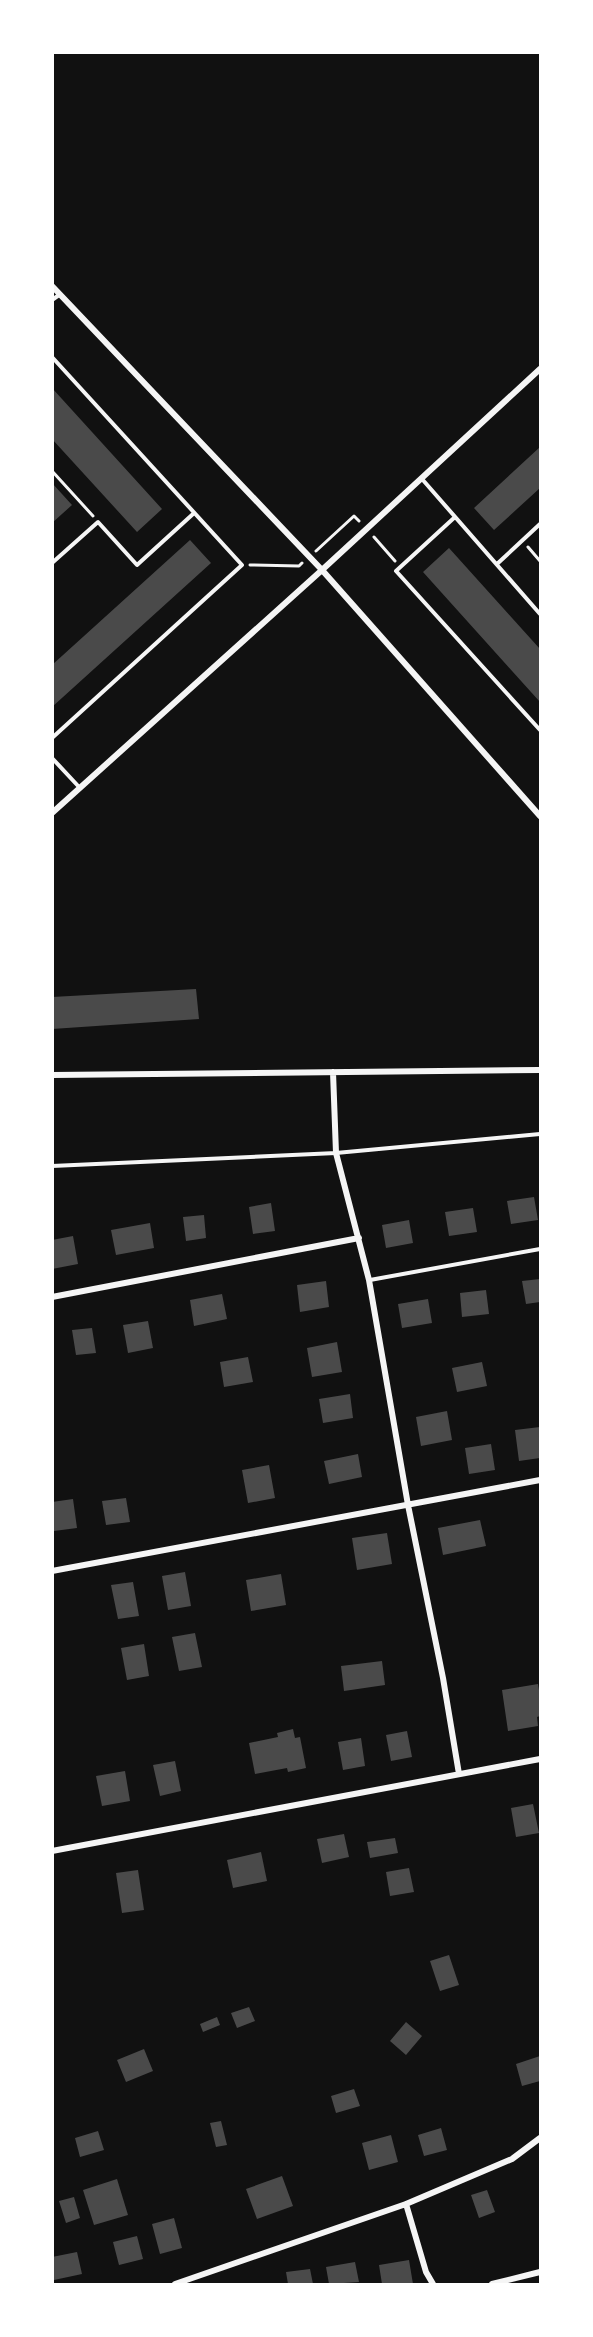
<svg xmlns="http://www.w3.org/2000/svg" width="593" height="2337" font-family="'Noto Sans',sans-serif">
<style>
.building{fill:#4a4a4a}
.lines{fill:none;stroke-linecap:round;stroke-linejoin:round}
.path{stroke:#f5f5f5;stroke-width:3}
.service{stroke:#f5f5f5;stroke-width:4}
.minor{stroke:#f5f5f5;stroke-width:6}
</style>
<rect width="100%" height="100%" fill="#111"/>
<path class="building" d="M52 388 162 509 137 532 52 439Z
M540 447V488L494 530 474 508Z
M52 483 72 505 52 523Z
M190 540 211 563 52 707V665Z
M449 548 540 649V702L423 572Z
M196 989 199 1019 52 1029V997Z
M534 1197 538 1220 511 1224 507 1201Z
M271 1203 275 1231 253 1234 249 1207Z
M473 1208 477 1232 449 1236 445 1212Z
M204 1215 206 1238 186 1241 183 1217Z
M409 1220 413 1243 386 1248 382 1225Z
M150 1223 154 1248 116 1255 111 1230Z
M73 1236 78 1264 52 1269V1240Z
M540 1279V1302L526 1304 522 1281Z
M326 1281 329 1307 300 1312 297 1285Z
M486 1290 489 1314 462 1317 460 1293Z
M222 1294 227 1319 194 1326 190 1300Z
M428 1299 432 1323 402 1328 398 1304Z
M148 1321 153 1348 128 1353 123 1325Z
M92 1328 96 1353 76 1355 72 1330Z
M337 1342 342 1372 312 1377 307 1348Z
M248 1357 253 1382 224 1387 220 1362Z
M482 1362 487 1386 457 1392 452 1368Z
M350 1394 353 1418 323 1423 319 1399Z
M447 1411 452 1440 421 1446 416 1417Z
M540 1427V1458L519 1461 515 1430Z
M491 1444 495 1470 469 1474 465 1448Z
M358 1454 362 1477 329 1484 324 1461Z
M269 1465 275 1498 248 1503 242 1470Z
M126 1498 130 1522 106 1525 102 1501Z
M73 1499 77 1528 54 1531 52 1502Z
M480 1520 486 1546 443 1555 438 1528Z
M387 1533 392 1564 357 1570 352 1538Z
M185 1572 191 1606 168 1610 162 1576Z
M281 1574 286 1605 251 1611 246 1580Z
M133 1582 139 1616 118 1619 111 1585Z
M195 1633 202 1667 179 1671 172 1637Z
M144 1644 149 1676 127 1680 121 1648Z
M382 1661 385 1685 344 1691 341 1666Z
M538 1684 539 1690 540 1689V1716L537 1717 538 1726 508 1731 502 1690Z
M293 1729 295 1738 300 1737 306 1768 288 1772 287 1768 255 1774 249 1743 278 1737 277 1733Z
M407 1731 412 1757 391 1761 386 1735Z
M361 1738 365 1766 343 1770 338 1742Z
M175 1761 181 1791 160 1796 153 1765Z
M125 1771 130 1801 102 1806 96 1776Z
M533 1804 539 1833 516 1837 511 1808Z
M344 1834 349 1857 322 1863 317 1839Z
M395 1838 398 1853 370 1858 367 1842Z
M261 1852 267 1881 233 1888 227 1860Z
M409 1868 414 1892 390 1896 386 1872Z
M138 1870 144 1910 122 1913 116 1873Z
M449 1955 459 1985 440 1991 430 1961Z
M249 2007 255 2021 237 2028 231 2013Z
M217 2017 220 2025 203 2032 200 2024Z
M406 2022 422 2036 406 2055 390 2041Z
M144 2049 153 2071 126 2082 117 2060Z
M540 2056V2081L522 2086 516 2064Z
M354 2089 360 2106 336 2113 331 2096Z
M221 2121 227 2145 216 2147 210 2123Z
M441 2128 447 2150 424 2156 418 2135Z
M98 2131 104 2150 80 2157 75 2138Z
M391 2135 398 2162 369 2170 362 2143Z
M282 2176 293 2206 257 2219 246 2189Z
M117 2179 128 2215 94 2225 83 2190Z
M487 2190 495 2212 479 2218 471 2195Z
M74 2197 80 2218 66 2223 59 2201Z
M174 2218 182 2248 160 2254 152 2224Z
M137 2236 143 2259 119 2265 113 2242Z
M77 2252 82 2274 54 2280 52 2257Z
M409 2260 413 2284H382L379 2265Z
M355 2262 359 2282 329 2284 326 2267Z
M310 2269 313 2284H288L286 2272Z"/>
<g class="lines">
<path class="path" d="M52 471 93 516
M374 537 395 561
M528 547 540 561
M316 551 354 516 359 521
M250 565 299 566 302 563"/>
<path class="service" d="M52 300 59 295
M52 357 242 565 52 738
M422 479 540 614
M455 517 396 571 540 730
M52 563 98 522 137 565 193 514
M497 564 540 524
M52 758 80 788
M52 1166 336 1153 540 1134
M370 1280 540 1249"/>
<path class="minor" d="M52 286 322 570 540 816
M52 813 322 570 540 369
M333 1072 336 1153 369 1280 408 1505 443 1678 459 1774
M52 1075 540 1070
M52 1297 359 1238
M52 1571 540 1480
M52 1851 540 1759
M406 2204 426 2272 433 2284
M175 2284 406 2204 512 2159 540 2138
M492 2284 540 2272"/>
</g>
<rect width="593" height="2337" fill="none" stroke="#ffffff" stroke-width="108"/>
</svg>
